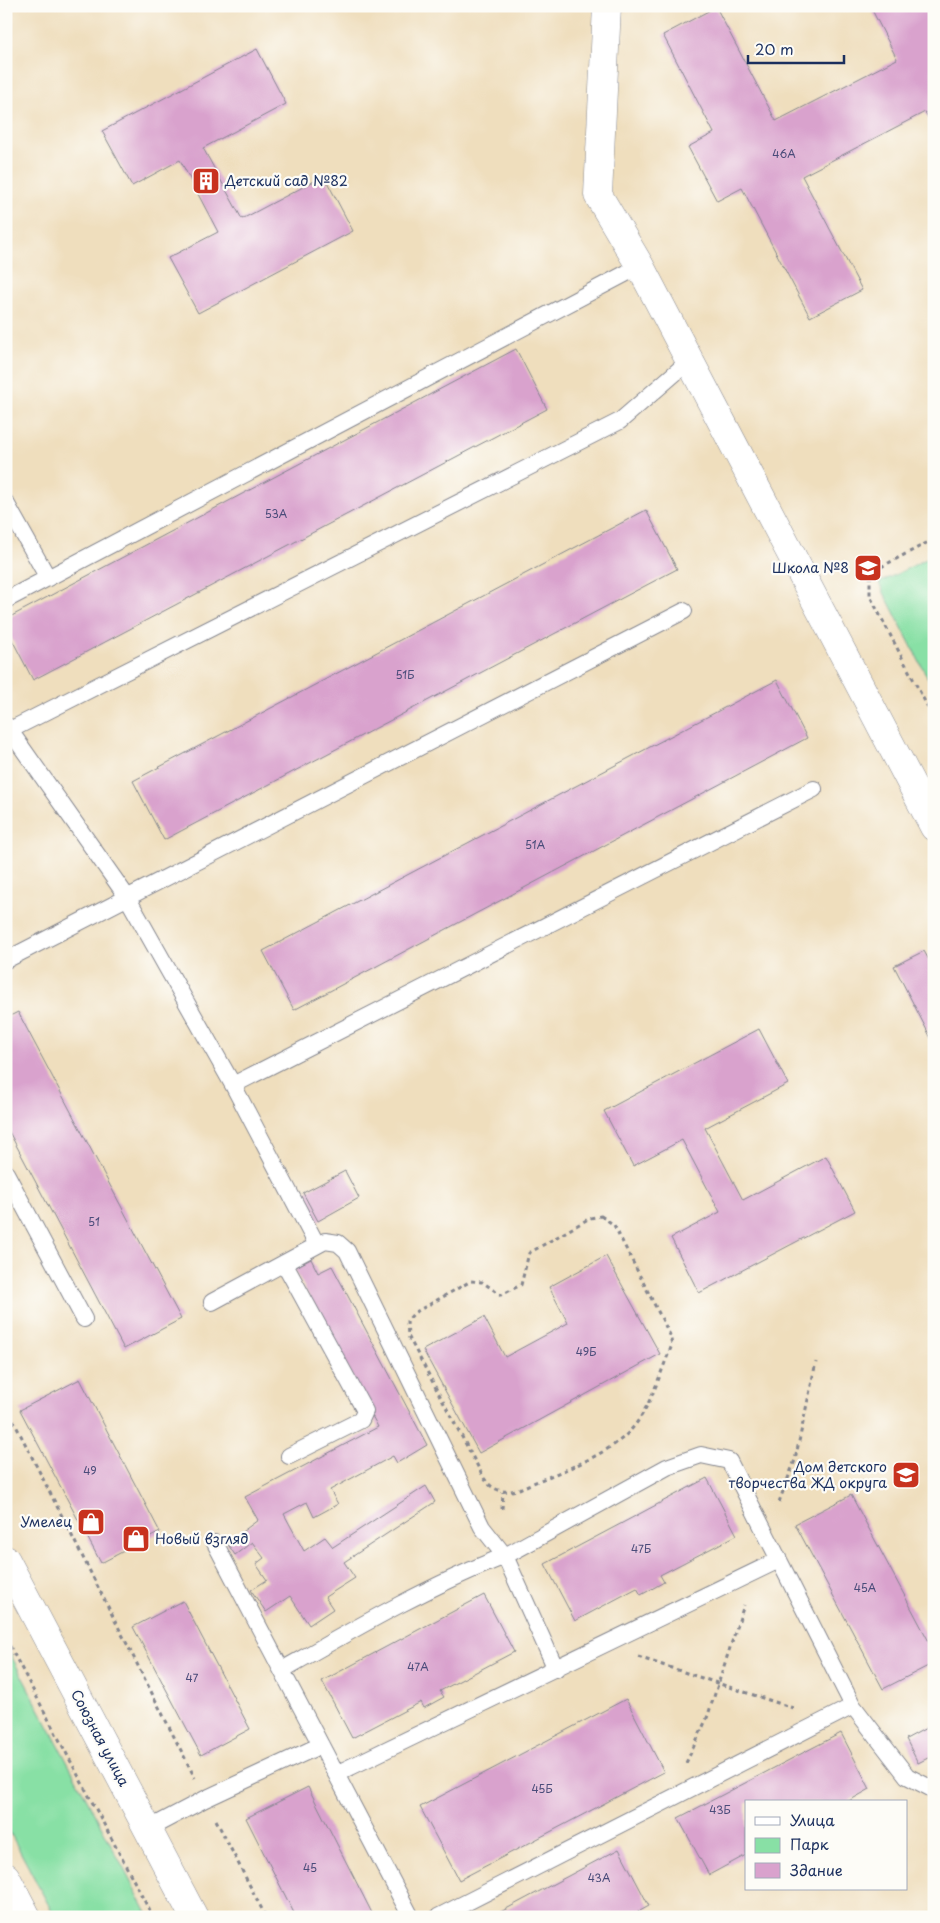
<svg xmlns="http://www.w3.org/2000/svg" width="940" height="1923" font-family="'Playpen Sans',sans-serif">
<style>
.green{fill:#88e0a5;stroke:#528882}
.building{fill:#d9a2cd}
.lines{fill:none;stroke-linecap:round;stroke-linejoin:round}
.service-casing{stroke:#85868e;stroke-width:18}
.minor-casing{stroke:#85868e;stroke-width:29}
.primary-casing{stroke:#85868e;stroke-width:29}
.path{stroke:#85868e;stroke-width:3;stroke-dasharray:4 4;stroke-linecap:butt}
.service{stroke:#fff;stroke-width:16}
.minor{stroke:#fff;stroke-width:28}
.primary{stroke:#fff;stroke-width:28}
.labels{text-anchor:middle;stroke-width:4.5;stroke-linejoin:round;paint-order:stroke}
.number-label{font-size:11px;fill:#4a4c7a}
.poi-label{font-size:14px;fill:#1b2f5e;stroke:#fdfcf7;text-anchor:end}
.street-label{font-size:14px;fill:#1b2f5e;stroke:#fdfcf7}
</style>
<rect width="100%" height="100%" fill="#fdfcf7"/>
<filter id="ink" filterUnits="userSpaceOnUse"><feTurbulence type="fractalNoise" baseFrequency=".02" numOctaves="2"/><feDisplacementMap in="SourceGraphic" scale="10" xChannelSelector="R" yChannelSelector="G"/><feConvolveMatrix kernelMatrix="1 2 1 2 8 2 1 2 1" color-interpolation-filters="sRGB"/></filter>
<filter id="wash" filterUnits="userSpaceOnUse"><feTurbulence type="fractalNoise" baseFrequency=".0096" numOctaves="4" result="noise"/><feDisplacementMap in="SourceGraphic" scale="20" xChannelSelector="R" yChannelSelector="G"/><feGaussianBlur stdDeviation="1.12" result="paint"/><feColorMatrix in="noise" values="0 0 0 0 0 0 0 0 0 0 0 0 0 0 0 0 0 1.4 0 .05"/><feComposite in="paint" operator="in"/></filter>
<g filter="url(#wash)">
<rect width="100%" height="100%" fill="#efdebd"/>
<path class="green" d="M934 555V690L879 583Z
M6 1646 135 1890 149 1917H55L6 1825Z"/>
<g id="blocks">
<path class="building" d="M870 6H934V128L925 112 802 176 862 290 810 317 742 188 717 201 688 147 714 133 663 35 716 7 776 121 897 59Z
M257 49 286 104 203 148 242 219 324 176 353 231 198 313 168 258 218 232 180 160 132 186 102 131Z
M516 349 547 409 33 680 6 628V619Z
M646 510 677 569 164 840 133 781Z
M777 680 807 738 294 1010 263 951Z
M924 951 934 969V1044L894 966Z
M18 1012 181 1319 124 1349 6 1126V1018Z
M759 1029 788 1084 705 1128 743 1200 826 1156 855 1211 699 1293 671 1238 720 1212 682 1140 633 1166 604 1111Z
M345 1171 359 1198 318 1221 303 1193Z
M606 1256 660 1354 479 1453 423 1350 484 1317 505 1357 568 1323 549 1287Z
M311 1259 318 1273 332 1266 427 1445 397 1463 393 1456 330 1490 338 1504 314 1517 307 1502 284 1514 304 1551 325 1537 333 1547 426 1486 435 1502 344 1562 355 1578 325 1597 333 1609 309 1625 290 1596 266 1612 251 1590 267 1580 256 1564 264 1558 252 1542 235 1555 227 1543 258 1520 245 1497 378 1427 294 1268Z
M80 1379 160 1532 101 1563 20 1410Z
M707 1478 737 1535 660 1575 664 1582 641 1595 637 1588 575 1621 545 1564Z
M851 1495 934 1651V1663L883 1689 795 1524Z
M484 1595 514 1652 440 1691 444 1697 424 1708 421 1702 352 1738 322 1681Z
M183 1601 250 1729 201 1755 133 1627Z
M626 1699 664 1772 459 1880 420 1807Z
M930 1726 934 1732V1755L918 1763 906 1739Z
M841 1733 870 1789 847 1802H746V1855L709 1875 678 1818Z
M308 1787 374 1917H296L246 1818Z
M619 1849 649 1906 629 1917H491Z"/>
</g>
</g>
<g filter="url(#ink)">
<use href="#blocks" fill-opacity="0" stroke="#85868e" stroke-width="1"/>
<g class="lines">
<defs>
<path id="service" d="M6 503 48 578
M6 600 640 266
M6 725 127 897 233 1085 814 789
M10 730 620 421 689 361
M6 960 684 611
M233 1085 317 1245
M6 1173 84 1319
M284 1263 365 1411 361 1420 289 1456
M212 1302 325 1241 338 1243 347 1251 482 1527 505 1556 556 1669
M215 1543 411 1917
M282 1670C354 1629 428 1586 505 1556L667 1467 701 1455 729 1461 779 1560
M336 1774 779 1560 853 1706
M148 1829 205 1799 321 1745
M438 1917 853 1706 907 1776 934 1790"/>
<path id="minor" d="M607 6 598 195 640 266 934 827
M6 1877 27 1917"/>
<path id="primary" d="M6 1560 194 1917"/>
</defs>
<use href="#service" class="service-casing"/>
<use href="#minor" class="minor-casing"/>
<use href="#primary" class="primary-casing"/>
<path class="path" d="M934 539 881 567 870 578V596L934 719
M601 1216 614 1225 670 1335 672 1345 670 1350C659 1376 649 1412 628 1433 602 1459 553 1474 519 1489 505 1494 492 1491 484 1478L408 1336 407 1321 414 1313 471 1281 482 1282 501 1295 521 1285 529 1253 590 1218Z
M6 1406 195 1778
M779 1502 795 1460 816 1362
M502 1509 503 1492
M6 1639 153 1917
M638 1657 793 1708
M686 1763 707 1718 744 1605
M216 1820 266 1917"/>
<use href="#service" class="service"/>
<use href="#minor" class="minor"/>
<use href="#primary" class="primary"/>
</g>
</g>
<defs>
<symbol id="building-square" viewBox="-11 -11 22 22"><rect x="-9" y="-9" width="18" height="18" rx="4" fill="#c8321e" stroke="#fdfcf7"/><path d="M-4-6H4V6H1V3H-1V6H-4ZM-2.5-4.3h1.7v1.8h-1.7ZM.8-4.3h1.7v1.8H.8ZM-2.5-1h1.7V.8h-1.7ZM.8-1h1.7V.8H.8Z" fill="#fff"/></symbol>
<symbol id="school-square" viewBox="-11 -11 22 22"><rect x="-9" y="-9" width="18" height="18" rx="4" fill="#c8321e" stroke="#fdfcf7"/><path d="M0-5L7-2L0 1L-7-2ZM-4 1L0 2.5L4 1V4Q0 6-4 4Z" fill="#fff"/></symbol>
<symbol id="shop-square" viewBox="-11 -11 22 22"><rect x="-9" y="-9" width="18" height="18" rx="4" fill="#c8321e" stroke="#fdfcf7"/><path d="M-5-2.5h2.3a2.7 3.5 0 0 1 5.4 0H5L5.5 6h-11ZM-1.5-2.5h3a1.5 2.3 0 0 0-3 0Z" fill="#fff"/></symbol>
</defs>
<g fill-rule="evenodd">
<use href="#building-square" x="190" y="165" width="32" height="32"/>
<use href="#school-square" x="852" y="552" width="32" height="32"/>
<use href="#school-square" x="890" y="1459" width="32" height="32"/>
<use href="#shop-square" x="75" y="1506" width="32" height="32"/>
<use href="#shop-square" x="120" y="1523" width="32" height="32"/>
</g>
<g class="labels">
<g class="number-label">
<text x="784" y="158">46А</text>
<text x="276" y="518">53А</text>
<text x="405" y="679">51Б</text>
<text x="535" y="849">51А</text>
<text x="94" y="1226">51</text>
<text x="586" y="1356">49Б</text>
<text x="90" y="1475">49</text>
<text x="641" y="1553">47Б</text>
<text x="865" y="1592">45А</text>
<text x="418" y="1671">47А</text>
<text x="192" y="1682">47</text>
<text x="542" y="1793">45Б</text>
<text x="720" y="1814">43Б</text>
<text x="310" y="1872">45</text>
<text x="599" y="1882">43А</text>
</g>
<g class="poi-label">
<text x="225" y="186" text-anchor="start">Детский сад №82</text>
<text x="849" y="573">Школа №8</text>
<text x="887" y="1472">Дом детского<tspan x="887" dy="16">творчества ЖД округа</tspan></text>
<text x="72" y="1527">Умелец</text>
<text x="155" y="1544" text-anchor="start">Новый взгляд</text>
</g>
<g class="street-label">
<text transform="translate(100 1738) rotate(62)" y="5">Союзная улица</text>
</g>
</g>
<rect width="940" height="1923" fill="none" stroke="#fdfcf7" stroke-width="25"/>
<rect x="745" y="1800" width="162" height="90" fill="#fdfcf7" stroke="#a3aaba"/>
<rect x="755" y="1817" width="25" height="8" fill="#ffffff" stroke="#a3aaba"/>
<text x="790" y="1826" font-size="15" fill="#1b2f5e">Улица</text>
<rect x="755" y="1838" width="25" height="15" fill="#88e0a5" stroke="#a3aaba"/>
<text x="790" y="1850" font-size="15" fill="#1b2f5e">Парк</text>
<rect x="755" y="1863" width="25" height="15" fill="#d9a2cd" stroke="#a3aaba"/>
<text x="790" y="1876" font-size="15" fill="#1b2f5e">Здание</text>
<path d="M748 55v8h96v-8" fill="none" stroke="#1b2f5e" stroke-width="2.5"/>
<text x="755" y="55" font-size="15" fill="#1b2f5e" stroke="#fdfcf7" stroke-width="4" paint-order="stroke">20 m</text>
</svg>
